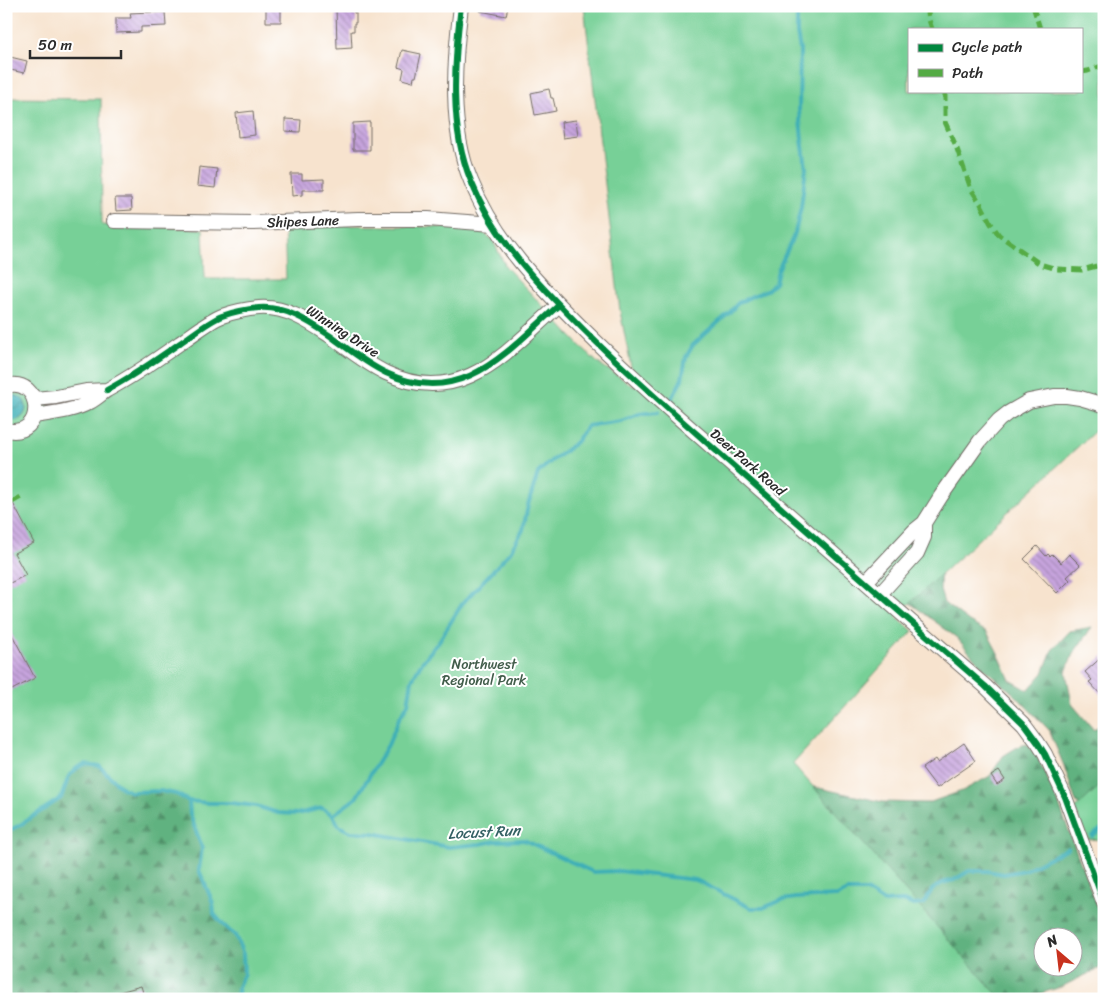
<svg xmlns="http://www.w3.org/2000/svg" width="1110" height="1005" font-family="Sriracha,sans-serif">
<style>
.forest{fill:url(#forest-firs);stroke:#466e56;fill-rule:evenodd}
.green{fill:#77d097;stroke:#517e61;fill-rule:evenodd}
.water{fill:url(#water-waves);stroke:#346d71}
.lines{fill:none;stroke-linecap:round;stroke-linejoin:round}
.stream{stroke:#3eafb7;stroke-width:4}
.building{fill:url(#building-back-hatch)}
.minor-casing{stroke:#726b64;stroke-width:16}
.minor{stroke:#fff;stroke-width:14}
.quiet{stroke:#54ab44;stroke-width:5;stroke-dasharray:10 5;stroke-linecap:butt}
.cycleway-casing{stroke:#fff;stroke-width:9}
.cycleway{stroke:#00873e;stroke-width:6}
.labels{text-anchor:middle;stroke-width:4;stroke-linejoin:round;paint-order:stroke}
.street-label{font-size:14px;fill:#2b2b2b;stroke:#fff}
.park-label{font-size:14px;fill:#425d4b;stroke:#fff}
.water-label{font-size:15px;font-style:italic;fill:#336063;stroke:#fff}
</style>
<defs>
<pattern id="forest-firs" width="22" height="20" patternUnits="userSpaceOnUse" patternTransform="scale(1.25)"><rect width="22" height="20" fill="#61b280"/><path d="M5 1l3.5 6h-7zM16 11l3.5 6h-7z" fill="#509169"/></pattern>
<pattern id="water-waves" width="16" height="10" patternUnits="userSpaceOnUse" patternTransform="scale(1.25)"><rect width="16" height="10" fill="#3eafb7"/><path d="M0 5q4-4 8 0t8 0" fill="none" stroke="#348f95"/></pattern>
<pattern id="building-back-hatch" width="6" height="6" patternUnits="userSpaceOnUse" patternTransform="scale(1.25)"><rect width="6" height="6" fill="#c7a4de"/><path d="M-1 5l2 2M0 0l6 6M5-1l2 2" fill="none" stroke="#a286b4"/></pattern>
</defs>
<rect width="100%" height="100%" fill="#fff"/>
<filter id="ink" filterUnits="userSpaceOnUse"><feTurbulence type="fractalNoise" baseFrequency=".02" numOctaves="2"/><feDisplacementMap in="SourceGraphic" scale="10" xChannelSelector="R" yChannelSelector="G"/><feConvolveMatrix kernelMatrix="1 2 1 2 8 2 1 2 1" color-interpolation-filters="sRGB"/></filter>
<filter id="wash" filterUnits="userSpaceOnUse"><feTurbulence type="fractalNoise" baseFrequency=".0096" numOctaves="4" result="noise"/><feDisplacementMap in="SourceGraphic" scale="20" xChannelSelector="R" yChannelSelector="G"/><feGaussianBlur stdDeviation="1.12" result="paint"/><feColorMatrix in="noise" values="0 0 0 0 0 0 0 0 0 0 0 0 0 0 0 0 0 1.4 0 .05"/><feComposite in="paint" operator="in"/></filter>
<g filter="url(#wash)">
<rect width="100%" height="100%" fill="#f7e3ce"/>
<path class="forest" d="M941 566 940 590 944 603 969 622 987 632 998 653 1010 680 1028 690 1043 673 1052 650 1070 631 1092 627 1073 654 1066 672 1072 704 1094 730 1104 722V843L1092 830 1075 799 1064 766 1049 730 1015 695 980 665 957 638 902 597Z
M627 576 805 785 883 802 928 803 962 791 990 776 1003 756 1019 746 1027 744 1037 756 1057 799 1104 926V966L1061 987 1023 999H6V726ZM1042 938H1072V968H1042Z"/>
<path class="green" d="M584 6H1104V437L1096 430 896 616 913 631 793 764 1001 999H239L237 989 244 974 243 954 235 935 226 928 214 914 213 903 199 870 202 848 190 814 189 801 176 794 160 791 131 792 122 788 99 766 85 764 77 768 70 776 61 798 20 825 6 832V98L101 99 102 225 203 229 205 279H286L284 224 436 227 479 230 492 239 506 267 585 351 598 363 635 387 620 311ZM909 29H1081V91H909Z
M1104 782V840L1086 839 1075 809Z"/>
<path class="water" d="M10 395C35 394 28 428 6 419V397Z"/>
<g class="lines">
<path class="stream" d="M671 401 682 379 686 357 693 345 729 313 738 303 752 296 767 290 775 283 778 270 795 233 801 207 806 168 802 139 799 111 800 50 797 33V16L794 6
M189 801 190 814 202 848 199 870 213 903 214 914 226 928 235 935 243 954 244 974 237 989 239 999
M333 815 356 798 388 745 399 719 408 704 412 680 420 665 439 641 462 604 510 552 523 530 528 505 538 473 551 461 568 449 577 441 587 426 621 421 639 414 658 412
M6 832 20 825 61 798 69 776 77 768 85 764 99 766 122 788 131 792 160 791 176 794 189 801 208 803H231L256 806 278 813 297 814 322 808 333 815 339 826 351 832 372 833 449 847 480 844 496 841 524 840 593 872 619 871 696 880 751 908H763L782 900 796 898 837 896 847 891H866L884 902 903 901 914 905 923 904 932 890 942 883 954 880 969 871H987L1004 874 1025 870 1068 848
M1092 836 1104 827"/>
</g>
<g id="blocks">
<path class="building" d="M266 6H281V22H266Z
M336 6H354V13H356V23H354V31H351L352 48 337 49Z
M480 6H508L506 16 480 11Z
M151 12H165L166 26 141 27V32L116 33V18H131L130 13Z
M402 50 421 54 416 77H414L413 82 402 79 404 69 398 67Z
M6 56 27 61 24 73 6 69Z
M549 89 551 98H553L556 111 535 115 531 93Z
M253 111 255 135 238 137 236 113Z
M285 119 301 120 300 132 285 131Z
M576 120 578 136 563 138 561 122Z
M370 122V150H353V123Z
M199 167 217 169 215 188 197 186Z
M291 174H302V180L324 179V190H302V195L292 196Z
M115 198H131L132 210 116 211Z
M6 490 34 543 14 553 26 575 6 585Z
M1037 546 1046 556 1048 554 1050 556 1052 554 1061 563 1069 554 1080 565 1067 577 1070 580 1057 593 1024 559Z
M6 623 35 678 6 693Z
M1104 655V698L1089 682 1092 680 1085 672Z
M964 743 976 761 937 788 922 768 935 759 937 762Z
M999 771 1005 780 997 785 991 776Z
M141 986 145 999H106L105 996Z"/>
</g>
</g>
<g filter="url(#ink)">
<use href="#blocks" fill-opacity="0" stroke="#726b64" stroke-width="1"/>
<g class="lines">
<defs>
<path id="minor" d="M461 6C454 61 449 129 471 181 495 241 540 286 585 331 631 377 680 419 729 462 814 537 899 612 985 686L1024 724 1038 743 1045 754 1065 797 1104 903
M114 221 253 223 358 219H428L493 224
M6 386C43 375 47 439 6 430
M107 390C133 376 156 360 180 343 192 335 209 321 222 316 233 312 247 309 259 308 285 306 308 321 329 335 347 348 365 363 386 373 462 409 507 351 559 305
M34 399 56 397 86 391 107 390C101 394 96 399 90 402 74 411 53 413 35 416
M866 582 914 531 924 523 941 496 980 441 999 420 1008 413 1029 401 1054 396H1067L1080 398 1104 405
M880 594 917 553 924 537V523"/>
</defs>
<use href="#minor" class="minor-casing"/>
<use href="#minor" class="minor"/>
<path class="quiet" d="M927 6 929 20 932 29
M1033 6 1040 29
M1081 72 1088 71 1104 65
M945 91V122L956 146 971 189 981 204 990 222 999 235 1040 264 1057 269 1082 270 1104 264
M12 502 21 497"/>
<defs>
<path id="cycleway" d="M461 6C454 61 449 129 471 181 495 241 540 286 585 331 631 377 680 419 729 462 814 537 899 612 985 686L1024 724 1038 743 1045 754 1065 797 1104 903
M107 390C133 376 156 360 180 343 192 335 209 321 222 316 233 312 247 309 259 308 285 306 308 321 329 335 347 348 365 363 386 373 462 409 507 351 559 305"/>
</defs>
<use href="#cycleway" class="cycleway-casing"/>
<use href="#cycleway" class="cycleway"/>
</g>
</g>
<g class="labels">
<g class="street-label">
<text transform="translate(303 221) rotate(-2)" y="5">Shipes Lane</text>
<text transform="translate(343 331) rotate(33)" y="5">Winning Drive</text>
<text transform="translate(748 462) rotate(41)" y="5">Deer Park Road</text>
</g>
<g class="park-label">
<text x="484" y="669">Northwest<tspan x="484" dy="16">Regional Park</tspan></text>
</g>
<g class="water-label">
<text transform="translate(484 832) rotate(-3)" y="5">Locust Run</text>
</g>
</g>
<rect width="1110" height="1005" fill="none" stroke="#fff" stroke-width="25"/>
<rect x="908" y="28" width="175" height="65" fill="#ffffff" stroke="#aaaaaa"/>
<rect x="918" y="44" width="25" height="8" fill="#00873e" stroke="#aaaaaa"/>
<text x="952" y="52" font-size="15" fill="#2b2b2b">Cycle path</text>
<rect x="918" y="69" width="25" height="8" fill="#54ab44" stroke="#aaaaaa"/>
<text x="952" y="78" font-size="15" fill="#2b2b2b">Path</text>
<g transform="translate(1058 952) rotate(332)"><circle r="24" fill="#ffffff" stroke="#aaaaaa"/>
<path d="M0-4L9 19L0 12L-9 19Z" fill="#c8321e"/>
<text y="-8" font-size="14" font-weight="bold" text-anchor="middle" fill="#2b2b2b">N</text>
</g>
<path d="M30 50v8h91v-8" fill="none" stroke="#2b2b2b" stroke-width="2.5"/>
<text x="38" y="50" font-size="15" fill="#2b2b2b" stroke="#ffffff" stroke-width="4" paint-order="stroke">50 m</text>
</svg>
